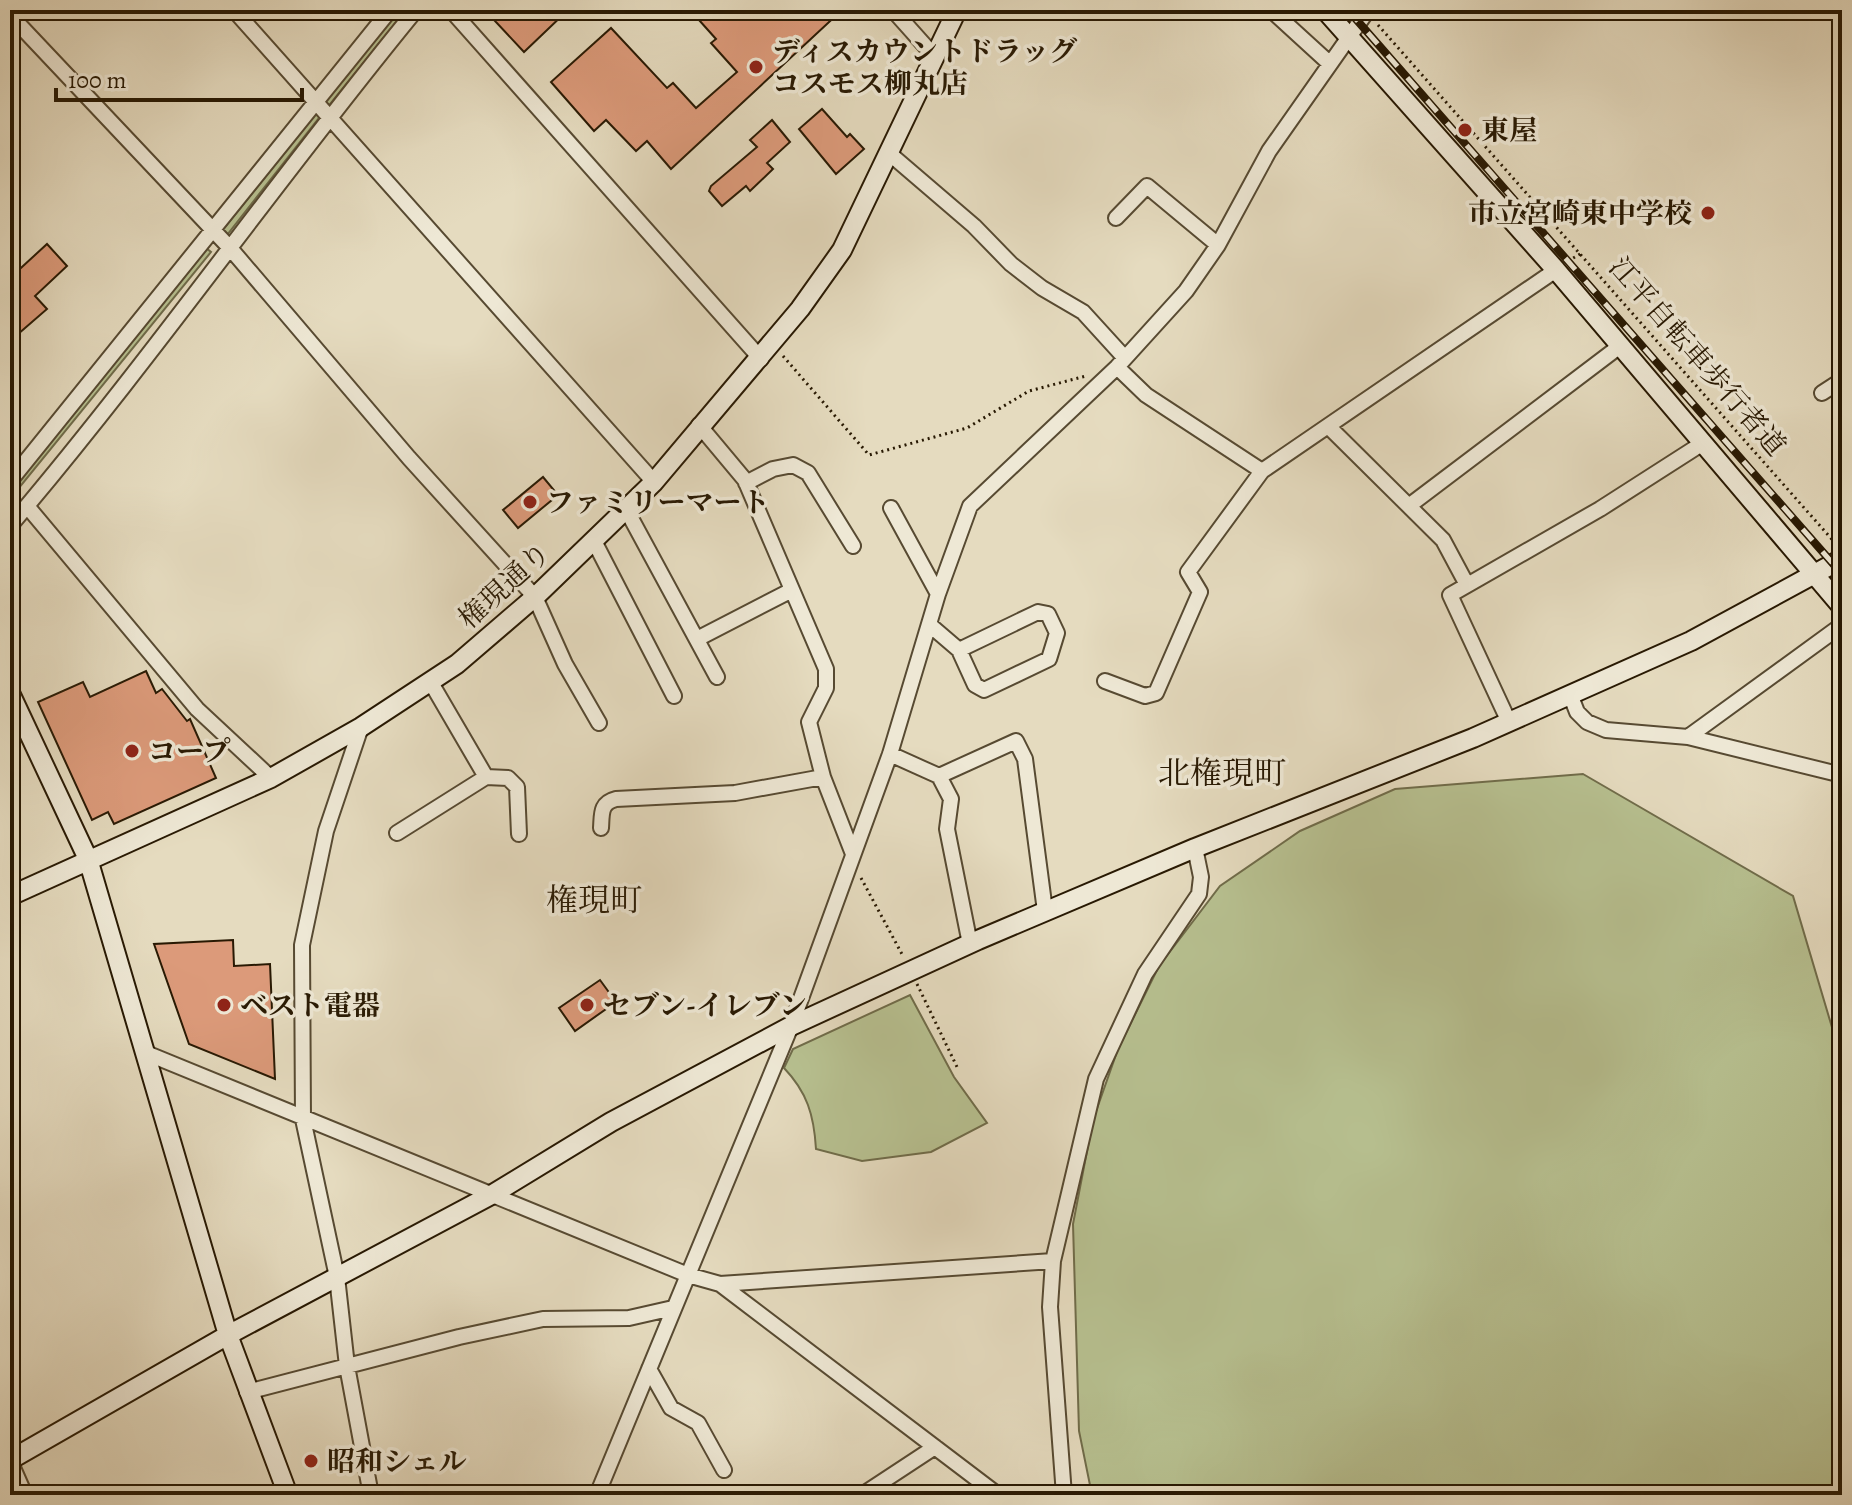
<svg xmlns="http://www.w3.org/2000/svg" width="1852" height="1505" font-family="Alegreya,'Noto Serif JP',serif">
<style>
.green{fill:#b7c090;stroke:#706c4a;stroke-width:2}
.building{fill:#dc9a7a;stroke:#281903;stroke-width:2}
.lines{fill:none;stroke-linecap:round;stroke-linejoin:round}
.street-casing{stroke:#574a32;stroke-width:18}
.secondary-casing{stroke:#281903;stroke-width:22}
.path{stroke:#281903;stroke-width:3;stroke-dasharray:2 4;stroke-linecap:butt}
.street{stroke:#eee8d5;stroke-width:14}
.secondary{stroke:#eee8d5;stroke-width:18}
.rail-casing{stroke:#281903;stroke-width:8}
.rail{stroke:#eee8d5;stroke-width:5;stroke-dasharray:15;stroke-linecap:butt}
.poi-dot{fill:#8f2418;stroke:#eee8d5;stroke-width:3}
.labels{text-anchor:middle;stroke-width:7;stroke-linejoin:round;paint-order:stroke}
.poi-label{font-size:28px;font-weight:bold;fill:#281903;stroke:#eee8d5;text-anchor:start}
.street-label{font-size:28px;fill:#281903;stroke:#eee8d5}
.quarter-label{font-size:32px;fill:#281903;stroke:#eee8d5}
</style>
<rect width="100%" height="100%" fill="#e5dbbf"/>
<filter id="stains"><feTurbulence type="fractalNoise" baseFrequency=".0025" numOctaves="4"/><feColorMatrix values="0 0 0 0 .2 0 0 0 0 .09 0 0 0 0 .02 0 0 0 .5 -.17"/></filter>
<radialGradient id="worn" r=".72"><stop offset=".6" stop-color="#630" stop-opacity="0"/><stop offset="1" stop-color="#630" stop-opacity=".3"/></radialGradient>
<path class="green" d="M396 10H406L327 108 323 104Z
M318 110 322 114 227 235 222 231Z
M206 248 211 252 10 499V490Z
M1583 774 1793 896 1842 1061V1495H1092L1079 1431 1073 1224 1093 1120 1118 1049 1159 966 1220 886 1300 831 1395 789Z
M910 995 954 1077 987 1123 931 1152 862 1161 816 1149C814 1115 807 1092 784 1068L793 1049Z"/>
<path class="building" d="M506 10H568L524 52 495 21Z
M690 10H842L671 169 647 141 636 151 606 120 594 131 551 82 611 28 667 88 673 83 696 108 737 72 711 43 716 39Z
M822 109 847 137 850 134 864 149 836 174 799 129Z
M772 120 790 142 767 163 773 169 750 191 746 186 722 206 709 191 711 186 757 147 750 140Z
M47 244 67 266 35 296 47 309 10 341V278Z
M543 477 558 495 518 528 503 510Z
M146 671 156 693 162 689 187 721 190 719 216 778 114 824 108 812 92 820 38 702 83 682 90 697Z
M233 940 234 966 270 964 275 1079 189 1044 154 944Z
M600 980 616 1002 575 1031 559 1008Z"/>
<g class="lines">
<defs>
<path id="street" d="M234 10 654 482
M451 10 761 359
M893 10 935 57
M1271 10 1328 62
M1841 10 1842 11
M10 15 230 248 409 458 535 597 565 664 599 723
M890 154 974 226 1011 264 1042 288 1083 312 1124 357
M1116 218 1147 186 1218 245
M1117 367 1146 395 1262 471
M1822 393 1842 380
M699 425 745 480 826 669V688L809 722 823 777 853 854
M1330 428 1443 540 1466 583
M10 481 390 10
M746 483 773 469 793 465 808 473 853 546
M1410 505 1620 346
M27 506 197 709 271 778
M891 508 938 594
M626 509 717 677
M10 526C152 359 277 179 416 10
M594 541 674 696
M931 626 959 650 975 685 984 690 1049 659 1057 633 1048 614 1038 612 959 650
M697 639 792 590
M430 681 486 777
M1105 681 1145 696 1156 693 1200 592 1188 572 1262 471 1556 270
M1570 694 1577 712 1587 722 1606 730 1688 737 1842 775
M1509 722 1450 595 1600 509 1703 443
M361 727 326 831 302 945 303 1119 337 1277 347 1366 371 1495
M1688 737 1842 625
M890 754 939 776 1016 741 1025 759 1045 911
M939 776 951 799 947 829 970 944
M601 828C602 814 600 803 616 799L735 793 823 777
M397 833 486 777 508 778 517 787 519 834
M146 1053 688 1275 720 1284 998 1495
M720 1284 1053 1261
M649 1369 671 1408 698 1423 724 1470
M247 1392 459 1337 543 1319 629 1318 673 1308
M10 1461 25 1495
M492 1495H499
M597 1495 791 1026 890 754 938 594 970 506 1117 367 1186 291 1218 245 1269 151 1368 10
M862 1495 935 1447
M1064 1495 1050 1307 1053 1261 1096 1079 1145 974 1199 894 1201 877 1195 848"/>
<path id="secondary" d="M1325 10 1556 270 1842 607
M10 693 88 859 228 1335 288 1495
M10 896 271 778 361 727 457 664 535 597 654 482 800 309 842 250 957 10
M10 1460 228 1335 493 1194 611 1122 791 1026 978 940 1195 848 1473 738 1691 641 1842 559"/>
</defs>
<use href="#street" class="street-casing"/>
<use href="#secondary" class="secondary-casing"/>
<path class="path" d="M1378 25 1836 544
M1568 261 1582 253
M783 356 869 455 967 428 1029 391 1086 376
M861 878 903 956
M917 984 958 1069"/>
<use href="#street" class="street"/>
<use href="#secondary" class="secondary"/>
<defs>
<path id="rail" d="M1348 10 1842 574"/>
</defs>
<use href="#rail" class="rail-casing"/>
<use href="#rail" class="rail"/>
</g>
<g class="poi-dot">
<circle cx="756" cy="67" r="8"/>
<circle cx="1465" cy="130" r="8"/>
<circle cx="1708" cy="213" r="8"/>
<circle cx="530" cy="502" r="8"/>
<circle cx="132" cy="751" r="8"/>
<circle cx="224" cy="1005" r="8"/>
<circle cx="587" cy="1005" r="8"/>
<circle cx="311" cy="1461" r="8"/>
</g>
<g class="labels">
<g class="poi-label">
<text x="772" y="61">ディスカウントドラッグ<tspan x="772" dy="32">コスモス柳丸店</tspan></text>
<text x="1481" y="140">東屋</text>
<text x="1692" y="223" text-anchor="end">市立宮崎東中学校</text>
<text x="546" y="512">ファミリーマート</text>
<text x="148" y="761">コープ</text>
<text x="240" y="1015">ベスト電器</text>
<text x="603" y="1015">セブン-イレブン</text>
<text x="327" y="1471">昭和シェル</text>
</g>
<g class="street-label">
<text transform="translate(1698 356) rotate(49)" y="10">江平自転車歩行者道</text>
<text transform="translate(504 585) rotate(-42)" y="10">権現通り</text>
</g>
<g class="quarter-label">
<text x="1222" y="784">北権現町</text>
<text x="594" y="911">権現町</text>
</g>
</g>
<rect width="1852" height="1505" fill="none" stroke="#e5dbbf" stroke-width="40"/>
<rect x="12" y="12" width="1828" height="1481" fill="none" stroke="#281903" stroke-width="4"/>
<rect x="20" y="20" width="1812" height="1465" fill="none" stroke="#281903" stroke-width="2"/>
<path d="M56 88v12h246v-12" fill="none" stroke="#281903" stroke-width="4"/>
<text x="68" y="88" font-size="24" fill="#281903" stroke="#eee8d5" stroke-width="6" paint-order="stroke">100 m</text>
<rect width="100%" height="100%" filter="url(#stains)"/>
<rect width="100%" height="100%" fill="url(#worn)"/>
</svg>
